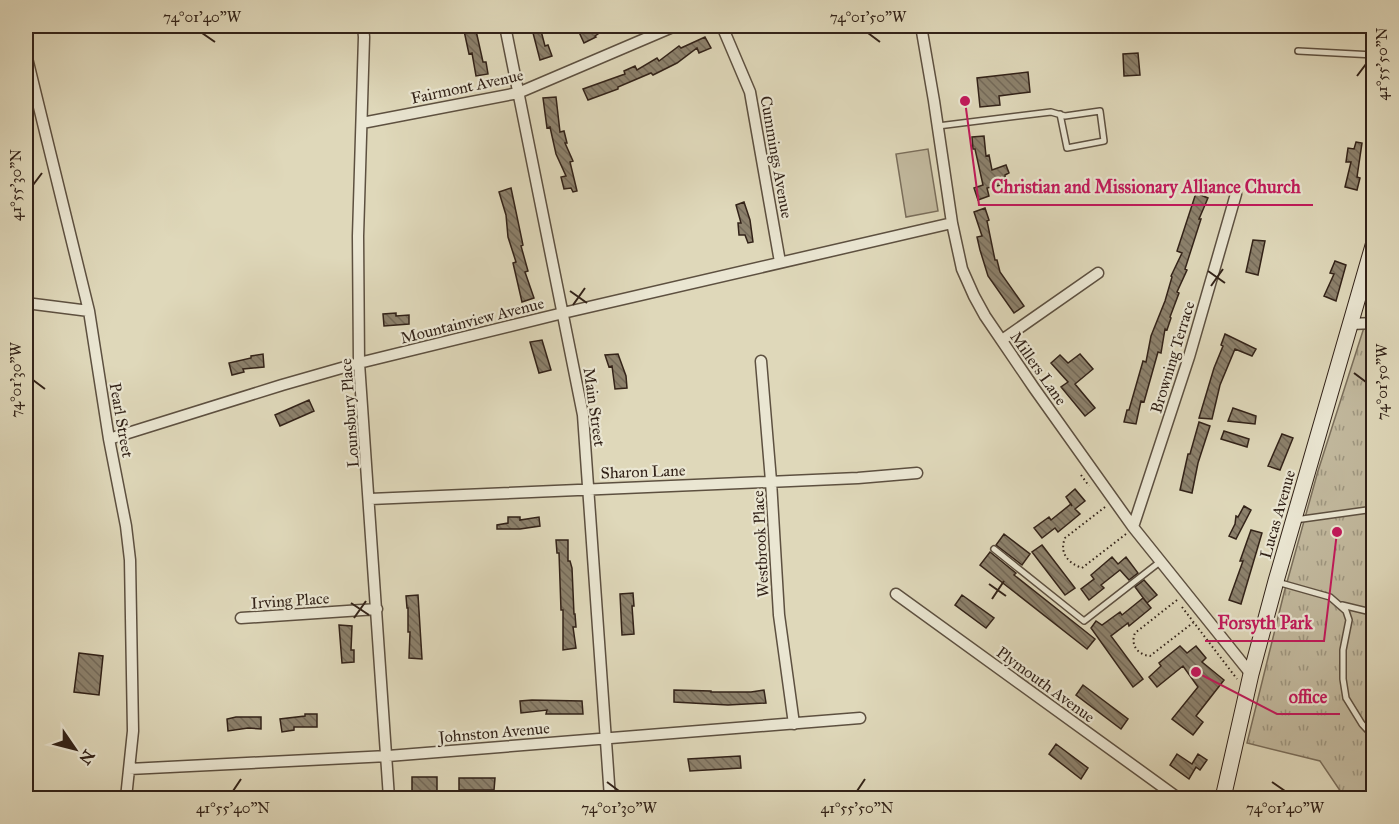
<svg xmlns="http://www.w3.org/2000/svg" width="1399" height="824" font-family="'IM FELL Great Primer',serif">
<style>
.grass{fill:url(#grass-tufts);stroke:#7a6e5b;stroke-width:1.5}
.garden{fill:#c2b99e;stroke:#7a6e5b;stroke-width:1.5}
.building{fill:url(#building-back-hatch);stroke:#322218;stroke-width:1.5}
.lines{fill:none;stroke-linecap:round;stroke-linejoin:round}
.lane-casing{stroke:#5d5040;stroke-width:8}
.street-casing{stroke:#5d5040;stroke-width:13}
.secondary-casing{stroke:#322218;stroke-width:17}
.path{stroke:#322218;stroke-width:2;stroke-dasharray:1.5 3;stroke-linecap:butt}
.lane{stroke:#eae6d2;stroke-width:5}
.street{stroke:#eae6d2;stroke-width:10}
.secondary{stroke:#eae6d2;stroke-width:15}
.ticks{fill:none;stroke:#322218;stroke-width:2}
.labels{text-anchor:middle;stroke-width:4.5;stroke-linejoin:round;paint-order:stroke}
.street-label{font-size:16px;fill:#322218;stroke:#eae6d2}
.leader{fill:none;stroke:#c2185b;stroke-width:2}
.callout-dot{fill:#c2185b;stroke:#eae6d2;stroke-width:2}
.callout-label{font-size:18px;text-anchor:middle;font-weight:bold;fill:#c2185b;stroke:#eae6d2;stroke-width:4.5;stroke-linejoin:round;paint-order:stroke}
.neatline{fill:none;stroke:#322218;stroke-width:2}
.ticks-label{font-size:15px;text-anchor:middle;fill:#322218}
</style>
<defs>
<pattern id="grass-tufts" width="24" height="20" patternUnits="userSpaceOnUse" patternTransform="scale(1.5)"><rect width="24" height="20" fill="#c2b99e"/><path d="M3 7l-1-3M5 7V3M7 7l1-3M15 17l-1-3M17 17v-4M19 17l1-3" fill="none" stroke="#9e9680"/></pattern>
<pattern id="building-back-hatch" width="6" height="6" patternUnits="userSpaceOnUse" patternTransform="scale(1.5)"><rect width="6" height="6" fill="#8c816c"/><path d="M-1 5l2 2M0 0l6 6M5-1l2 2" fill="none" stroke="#736958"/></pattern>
</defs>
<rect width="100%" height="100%" fill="#dfd8ba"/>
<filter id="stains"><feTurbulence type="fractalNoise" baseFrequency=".00333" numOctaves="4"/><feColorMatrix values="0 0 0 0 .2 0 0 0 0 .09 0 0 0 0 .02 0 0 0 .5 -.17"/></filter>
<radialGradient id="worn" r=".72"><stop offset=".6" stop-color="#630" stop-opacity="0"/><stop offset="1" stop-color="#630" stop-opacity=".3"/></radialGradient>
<path class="grass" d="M1368 315H1373V798H1345L1320 761 1247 743 1284 593 1318 471Z"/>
<path class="garden" d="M928 149 938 211 906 217 896 154Z"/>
<path class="building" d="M463 26H475L483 62H486L488 74 476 76 472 53 469 54Z
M592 26H610L595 36 596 37 584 43 579 32Z
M540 27 545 46 548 45 552 56 540 60 532 29Z
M705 37 711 48 699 53 697 48 677 63 653 75 651 73 618 87V89L588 100 583 89 625 74 624 71 635 66 637 70 657 58 659 61 679 46 681 48Z
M1138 53 1140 75 1124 76 1123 54Z
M1028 72 1030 92 999 96 1000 105 980 107 977 78Z
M556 97 560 132 564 131 567 143H565L573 161 570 162 577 191 573 192 571 188 564 189 561 177 566 176 556 154 550 127 547 128 543 98Z
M984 136 986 156 989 155 992 170 1006 165 1009 173 1005 175 1006 184 987 188 989 196 978 200 974 188 983 185 975 149H973L972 137Z
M1356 142 1362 143 1357 177 1360 178 1357 190 1345 187 1351 162H1346L1348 148 1354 149Z
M511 188 523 245 521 246 528 271 525 272 534 298 522 302 513 263 516 262 508 237 506 215 499 192Z
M1196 193 1208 198 1199 219H1201L1185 269 1187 270 1177 292 1179 293 1170 317 1171 318 1167 330 1165 329 1161 353 1158 352 1144 402 1141 401 1136 424 1124 422 1127 410H1129L1143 361 1146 362 1151 336 1165 301 1172 277 1171 276 1182 253 1177 251Z
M744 202 750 220 753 242 748 243 745 235H739L738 223H741L736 205Z
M985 208 989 220 987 221 995 260H997L1000 272 1024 306 1014 313 988 276 980 250 977 237 982 236 974 212Z
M1253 240 1265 241 1258 275 1246 272Z
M1335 261 1346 265 1336 301 1324 296 1334 274 1330 273Z
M396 313V316L409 315V324L384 326 383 314Z
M1225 334 1256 349 1252 356 1235 349 1220 385 1212 419 1199 418 1214 368 1223 346 1221 345Z
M542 340 551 370 539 373 530 342Z
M263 354 264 367 243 369 244 372 232 375 229 363 251 358V356Z
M618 354 626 376 627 388 615 389 612 366 609 367 605 355Z
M1080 354 1093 369 1075 384 1095 408 1085 416 1061 387 1068 382 1051 363 1060 355 1068 363Z
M309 400 314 411 280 426 275 415Z
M1233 408 1256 416 1255 424 1228 421Z
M1199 422 1210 426 1198 463 1192 493 1180 490 1188 454H1190Z
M1224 431 1249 439 1247 447 1221 439Z
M1282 434 1293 438 1280 470 1268 466Z
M1075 489 1085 501 1075 509 1080 514 1058 532 1055 528 1042 538 1034 528 1049 517 1051 520 1071 504 1072 506 1066 497Z
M1244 506 1251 510 1236 539 1229 536 1235 524 1236 516 1238 517Z
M508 517H520V520L539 517 540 526 520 529H497V525L508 523Z
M1251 530 1262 533 1241 604 1229 600 1243 561H1240Z
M1004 534 1030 554 1022 565 996 545Z
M556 540H568V561H570L572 568 574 614H575L576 627H573L576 648 563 650V610H561L559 553H557Z
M1042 545 1075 588 1065 595 1032 552Z
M990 552 1016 573 1014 575 1095 639 1087 649 980 565Z
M1112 557 1118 564 1126 557 1138 573 1129 580 1120 570 1101 585 1104 588 1089 600 1081 589 1094 579 1091 575Z
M1144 580 1157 595 1147 603 1135 587Z
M633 593 634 606H632L634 634 622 635 620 594Z
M418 595 422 659 409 658 410 632H408V608H407L406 596Z
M962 595 994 618 986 628 955 605Z
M1143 598 1151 608 1129 626 1128 623 1111 636 1143 679 1133 687 1091 628 1096 621 1102 625 1120 612 1122 615Z
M339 625 352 626 351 650H354V662L342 663Z
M1180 646 1187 653 1196 646 1206 658 1202 662 1224 680 1196 716 1203 722 1193 735 1172 719 1198 687 1183 666 1157 687 1149 677 1161 666 1159 663Z
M79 653 103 656 99 695 74 692Z
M1083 685 1128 719 1121 729 1076 695Z
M674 690 711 691V692H751L764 690 766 703 728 705 674 702Z
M532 700 582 701 583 714H546L547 710 521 713 520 701Z
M305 714H317V727H294V730L282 732 280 719 305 716Z
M236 717H261V729L248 728 228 731 227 719Z
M1056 744 1088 768 1081 779 1049 754Z
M1177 754 1192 764 1198 754 1207 760 1200 770 1196 767 1189 779 1170 765Z
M740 756 741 768 690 771 688 759Z
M412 777H437V798H412Z
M459 778H495L494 790H459Z"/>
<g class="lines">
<defs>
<path id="lane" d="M1298 51 1374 55
M938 126 1051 112 1065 116 1100 111 1104 141 1067 148 1060 114
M1295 520 1367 510 1374 506
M994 549 1084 621 1161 561
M1277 582 1330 597 1346 611 1349 620 1343 650V679L1346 698 1362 724 1374 737
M1342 605 1371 612 1374 609
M1021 798H1025"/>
<path id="street" d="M363 26 364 37 358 236 359 363 389 798
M505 26 583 415 610 798
M722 26 750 92 780 262
M921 26 934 101 952 223 962 269 974 296 985 316 1034 388 1133 527 1251 674
M26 54 89 311 109 439 126 526 130 560 133 731 126 798
M362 123 518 93 675 26
M26 303 89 311
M1351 324 1374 323
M1002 340 1098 273
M761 361 771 481 779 615 794 724
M109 439 282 385 359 363 563 313 952 223
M370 499 858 478 917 473
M1133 527 1189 357 1236 194
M896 594 1178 798
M241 618 377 609
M129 769 388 756 860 718"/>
<path id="secondary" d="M1223 798 1251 674 1276 581 1374 242"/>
</defs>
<use href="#lane" class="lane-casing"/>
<use href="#street" class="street-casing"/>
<use href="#secondary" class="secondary-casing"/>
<path class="path" d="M1081 475 1089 486
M1105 507 1065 538C1059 553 1068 563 1082 568L1126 534
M1177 600 1135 633C1130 645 1138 655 1150 656L1194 622
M1182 607 1237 679"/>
<use href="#lane" class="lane"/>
<use href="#street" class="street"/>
<use href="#secondary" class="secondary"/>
</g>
<path class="ticks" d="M202 33 215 42M868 33 880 42M1357 76 1366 64M33 185 42 173M1208 271 1225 283M1211 286 1223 269M570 291 587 303M573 305 585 288M1354 373 1366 382M33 380 45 389M989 584 1006 596M992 599 1004 581M351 603 369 615M354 618 366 601M607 782 619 791M1272 782 1285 791M233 791 241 779M857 791 865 779"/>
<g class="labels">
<g class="street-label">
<text transform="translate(467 86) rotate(-12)" y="6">Fairmont Avenue</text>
<text transform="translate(777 157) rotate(80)" y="6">Cummings Avenue</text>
<text transform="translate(472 320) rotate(-14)" y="6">Mountainview Avenue</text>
<text transform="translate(1172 357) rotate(-73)" y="6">Browning Terrace</text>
<text transform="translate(1039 368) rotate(55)" y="6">Millers Lane</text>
<text transform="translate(595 407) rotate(82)" y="6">Main Street</text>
<text transform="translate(349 413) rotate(-94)" y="6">Lounsbury Place</text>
<text transform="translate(122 420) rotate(80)" y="6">Pearl Street</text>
<text transform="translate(643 471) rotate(-2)" y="6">Sharon Lane</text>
<text transform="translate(1277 514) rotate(-74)" y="6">Lucas Avenue</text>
<text transform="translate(760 544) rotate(-93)" y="6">Westbrook Place</text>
<text transform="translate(290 600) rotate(-4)" y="6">Irving Place</text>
<text transform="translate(1046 684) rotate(36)" y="6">Plymouth Avenue</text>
<text transform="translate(494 732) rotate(-5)" y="6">Johnston Avenue</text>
</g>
</g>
<path class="leader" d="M965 101L979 205H1313M1337 532L1324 641H1205M1196 672L1277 714H1340"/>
<g class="callout-dot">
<circle cx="965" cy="101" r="6"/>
<circle cx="1337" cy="532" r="6"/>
<circle cx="1196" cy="672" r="6"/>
</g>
<g class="callout-label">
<text x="1146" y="193">Christian and Missionary Alliance Church</text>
<text x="1265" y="629">Forsyth Park</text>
<text x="1308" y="703">office</text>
</g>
<rect width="1399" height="824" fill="none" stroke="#dfd8ba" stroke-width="66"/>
<g transform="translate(75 749) rotate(125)" stroke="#eae6d2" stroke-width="4.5" paint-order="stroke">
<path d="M0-4.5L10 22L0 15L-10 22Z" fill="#322218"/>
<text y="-9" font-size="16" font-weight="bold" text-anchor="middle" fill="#322218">N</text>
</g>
<rect x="33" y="33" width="1333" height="758" class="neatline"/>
<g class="ticks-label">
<text x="202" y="22">74°01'40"W</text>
<text x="868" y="22">74°01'50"W</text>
<text transform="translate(1382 64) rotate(-90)" y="5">41°55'50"N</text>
<text transform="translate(16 185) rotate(-90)" y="5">41°55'30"N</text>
<text transform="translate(16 380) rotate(-90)" y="5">74°01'30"W</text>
<text transform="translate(1382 382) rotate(-90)" y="5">74°01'50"W</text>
<text x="233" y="813">41°55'40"N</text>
<text x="619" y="813">74°01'30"W</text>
<text x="857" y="813">41°55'50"N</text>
<text x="1285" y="813">74°01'40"W</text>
</g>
<rect width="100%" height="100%" filter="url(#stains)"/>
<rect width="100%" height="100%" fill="url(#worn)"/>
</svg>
